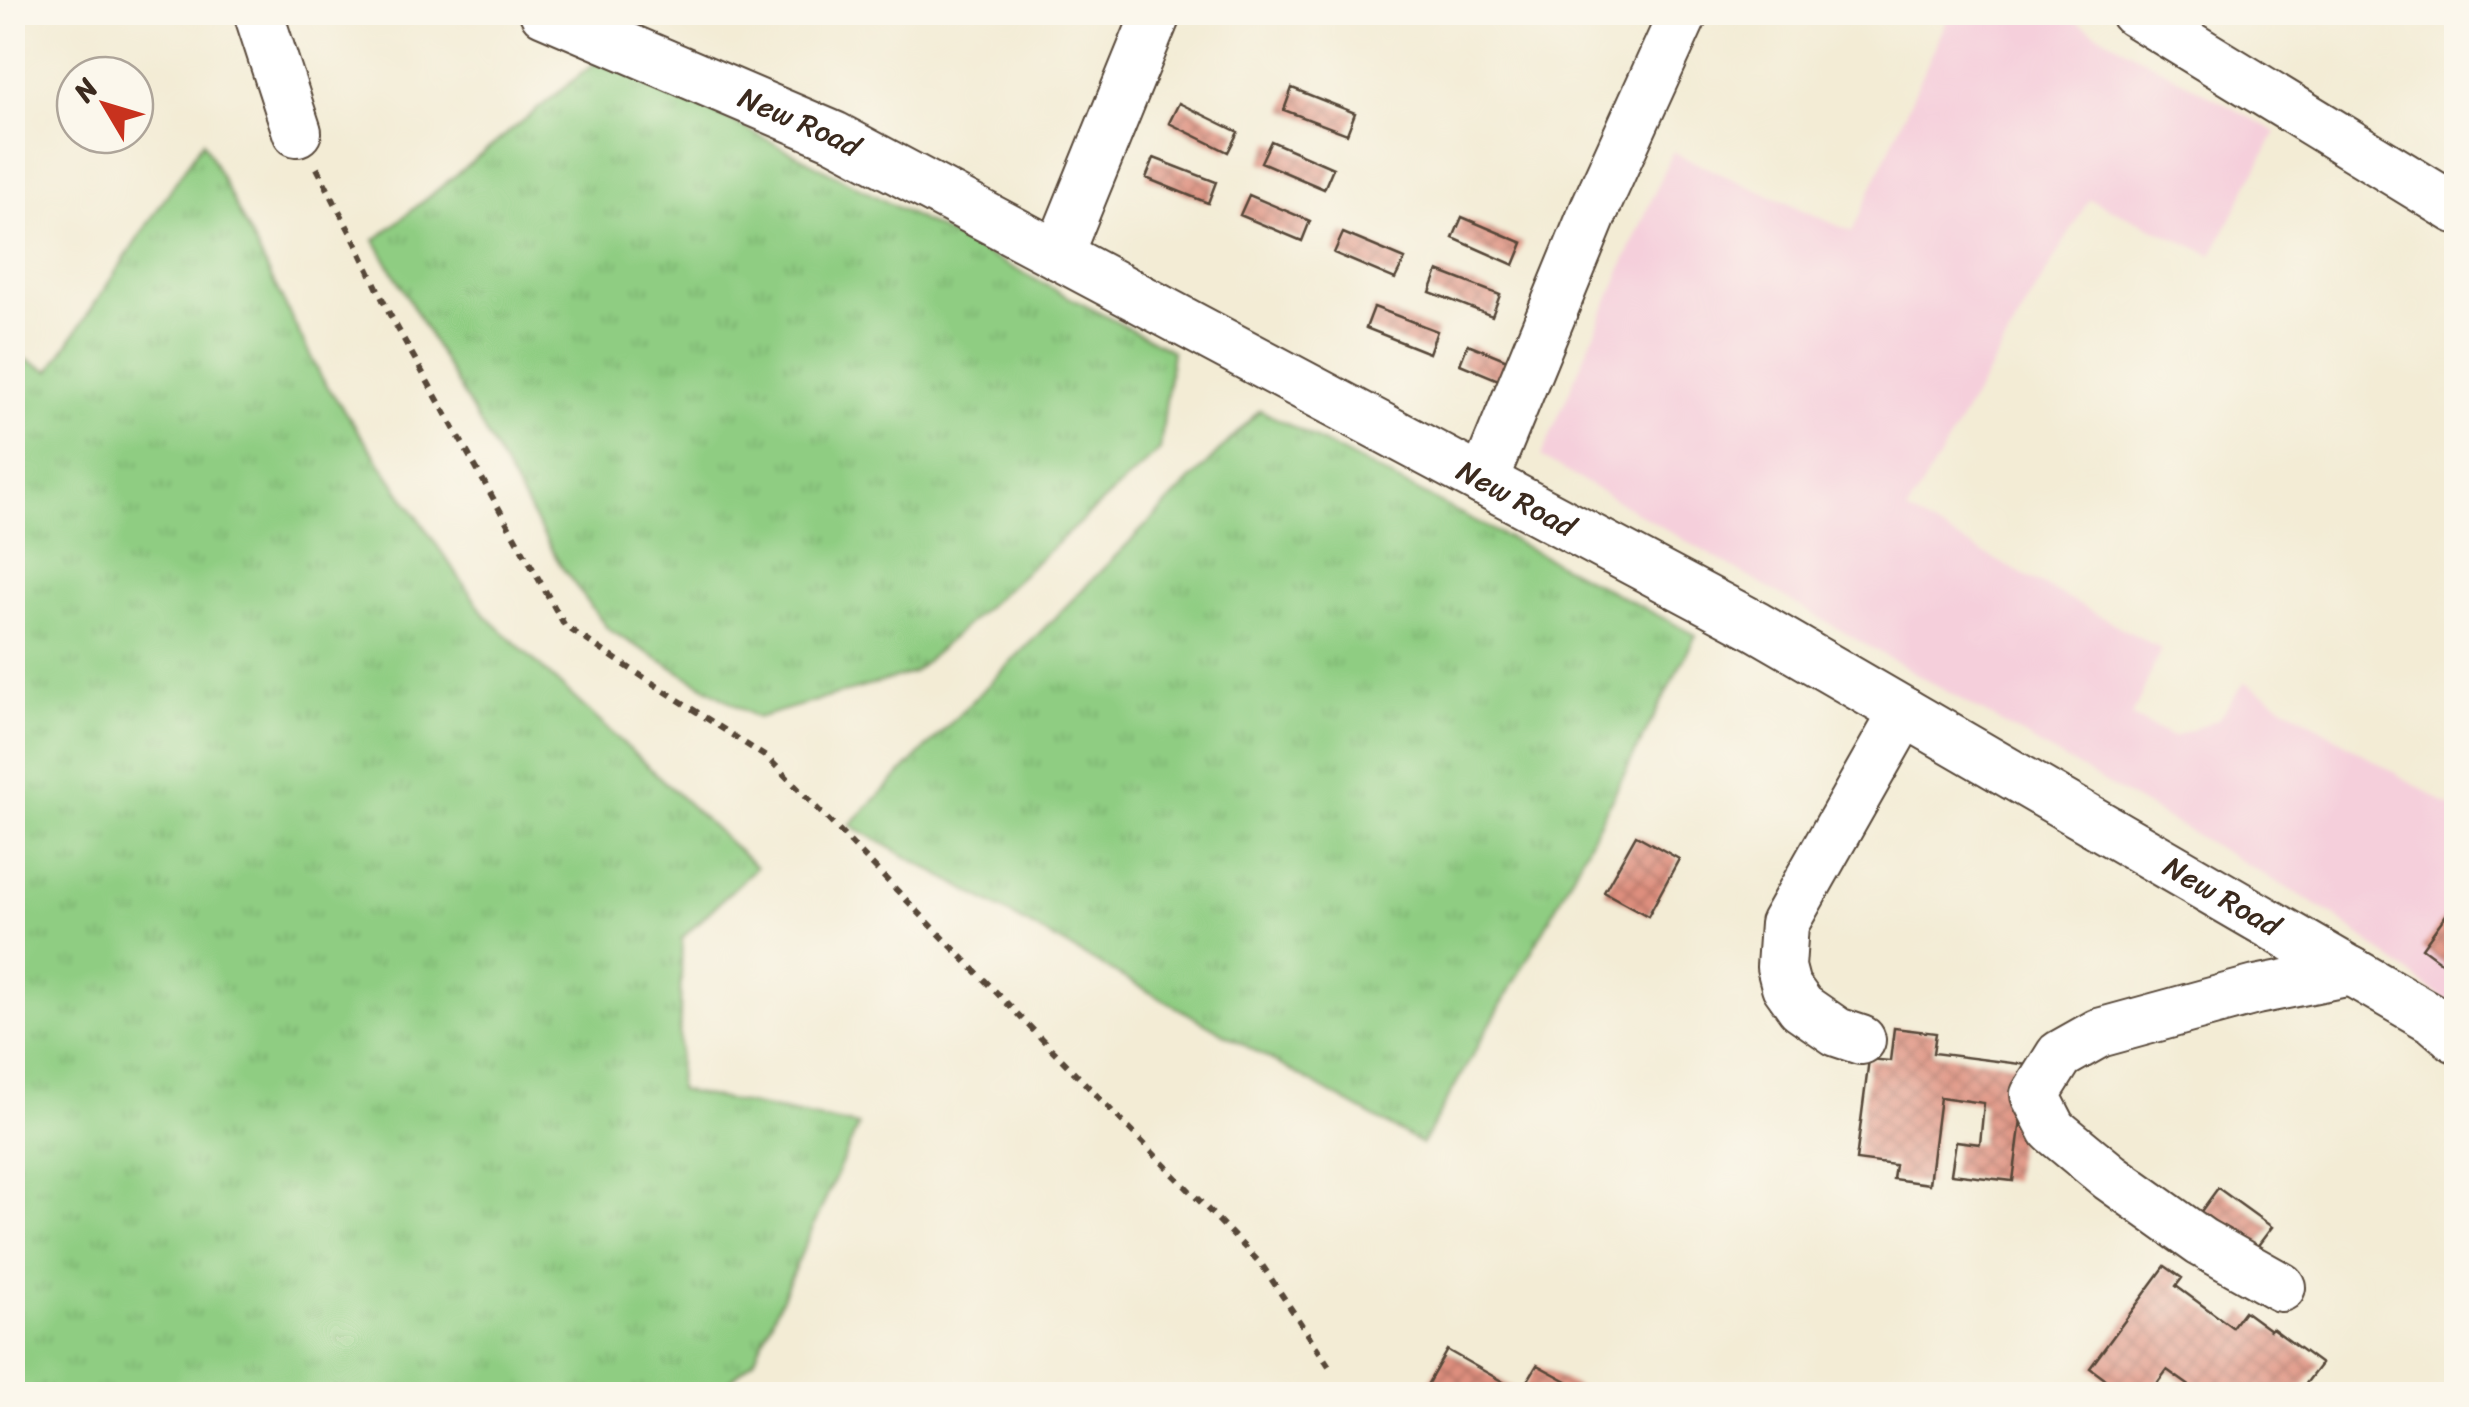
<svg xmlns="http://www.w3.org/2000/svg" width="2469" height="1407" font-family="Sriracha,sans-serif">
<style>
.built{fill:#f5cfdb}
.grass{fill:url(#grass-tufts);stroke:#657c50;stroke-width:2.5}
.building{fill:url(#building-cross-hatch)}
.lines{fill:none;stroke-linecap:round;stroke-linejoin:round}
.minor-casing{stroke:#574739;stroke-width:52}
.path{stroke:#574739;stroke-width:6;stroke-dasharray:8 8;stroke-linecap:butt}
.minor{stroke:#fff;stroke-width:48}
.labels{text-anchor:middle;stroke-width:8;stroke-linejoin:round;paint-order:stroke}
.street-label{font-size:30px;fill:#3b2a1e;stroke:#fbf7ec}
</style>
<defs>
<pattern id="grass-tufts" width="24" height="20" patternUnits="userSpaceOnUse" patternTransform="scale(2.5)"><rect width="24" height="20" fill="#8fcd82"/><path d="M3 7l-1-3M5 7V3M7 7l1-3M15 17l-1-3M17 17v-4M19 17l1-3" fill="none" stroke="#7cb070"/></pattern>
<pattern id="building-cross-hatch" width="8" height="8" patternUnits="userSpaceOnUse" patternTransform="scale(2.5)"><rect width="8" height="8" fill="#de8f7e"/><path d="M0 0l8 8M0 8l8-8" fill="none" stroke="#b57567"/></pattern>
</defs>
<rect width="100%" height="100%" fill="#fbf7ec"/>
<filter id="ink" filterUnits="userSpaceOnUse"><feTurbulence type="fractalNoise" baseFrequency=".01" numOctaves="2"/><feDisplacementMap in="SourceGraphic" scale="20" xChannelSelector="R" yChannelSelector="G"/><feConvolveMatrix kernelMatrix="1 2 1 2 8 2 1 2 1" color-interpolation-filters="sRGB"/></filter>
<filter id="wash" filterUnits="userSpaceOnUse"><feTurbulence type="fractalNoise" baseFrequency=".0048" numOctaves="4" result="noise"/><feDisplacementMap in="SourceGraphic" scale="40" xChannelSelector="R" yChannelSelector="G"/><feGaussianBlur stdDeviation="2.25" result="paint"/><feColorMatrix in="noise" values="0 0 0 0 0 0 0 0 0 0 0 0 0 0 0 0 0 1.4 0 .05"/><feComposite in="paint" operator="in"/></filter>
<g filter="url(#wash)">
<rect width="100%" height="100%" fill="#f3ecd5"/>
<path class="built" d="M1950 13H2061L2276 132 2212 255 2089 199 1907 512 2161 649 2132 717 2173 737 2218 719 2245 682 2456 810V1009L2330 913 1541 457 1672 152 1852 232Z"/>
<path class="grass" d="M605 55 1172 351 1160 450 913 673 757 718 608 629 561 566 375 240Z
M203 141 321 377 485 615 756 867 682 938 678 1090 858 1126 754 1360 714 1394H13V354L50 371Z
M1260 410 1696 635 1547 924 1422 1144 850 825Z"/>
<g id="blocks">
<path class="building" d="M1292 88 1355 113 1347 134 1284 110Z
M1179 103 1238 132 1228 152 1169 123Z
M1271 141 1333 168 1324 189 1261 162Z
M1154 158 1216 182 1208 203 1146 178Z
M1249 195 1310 221 1302 241 1240 215Z
M1462 217 1523 243 1514 265 1453 238Z
M1343 233 1405 259 1395 279 1334 253Z
M1438 271 1500 295 1492 316 1430 292Z
M1374 307 1437 331 1429 353 1366 328Z
M1468 344 1529 369 1520 389 1460 364Z
M1636 835 1679 859 1648 916 1604 892Z
M2456 901V973L2422 948Z
M1894 1028 1936 1033 1933 1053 2028 1065 2013 1181 1951 1174 1956 1141 1980 1144 1984 1103 1940 1097 1929 1184 1893 1179 1895 1165 1856 1160 1869 1059 1890 1061Z
M2218 1188 2272 1227 2247 1260 2194 1221Z
M2165 1266 2182 1278 2176 1286 2232 1327 2244 1311 2270 1330 2272 1328 2321 1364 2298 1394H2201L2167 1370 2149 1394H2125L2090 1368Z
M1447 1350 1521 1392 1537 1365 1591 1394H1422Z"/>
</g>
</g>
<g filter="url(#ink)">
<use href="#blocks" fill-opacity="0" stroke="#574739" stroke-width="2.5"/>
<g class="lines">
<defs>
<g id="minor">
<path d="M258 12 297 132"/>
<path id="s1" d="M544 12 834 136 1756 626 2435 1020 2456 1038"/>
<path d="M2134 12 2456 209"/>
<path d="M1058 255 1157 12"/>
<path d="M1483 481 1595 208 1684 12"/>
<path d="M1861 1040 1837 1032 1801 1007 1786 986 1781 967 1784 924 1904 712"/>
<path d="M2281 1287 2201 1242 2110 1177 2053 1130 2035 1095 2060 1055 2099 1033 2256 990 2351 971"/>
</g>
</defs>
<use href="#minor" class="minor-casing"/>
<path class="path" d="M317 168 359 249 389 313 565 626 769 759 1262 1265 1329 1366"/>
<use href="#minor" class="minor"/>
</g>
</g>
<g class="labels">
<g class="street-label">
<text dy="10" stroke="none"><textPath href="#s1" startOffset="278">New Road</textPath></text>
<text dy="10" stroke="none"><textPath href="#s1" startOffset="1088">New Road</textPath></text>
<text dy="10" stroke="none"><textPath href="#s1" startOffset="1898">New Road</textPath></text>
</g>
</g>
<rect width="2469" height="1407" fill="none" stroke="#fbf7ec" stroke-width="50"/>
<g transform="translate(105 105) rotate(308)"><circle r="48" fill="#fbf7ec" stroke="#aea59a" stroke-width="2.5"/>
<path d="M0-8L18 38L0 25L-18 38Z" fill="#c8321e"/>
<text y="-15" font-size="28" font-weight="bold" text-anchor="middle" fill="#3b2a1e">N</text>
</g>
</svg>
